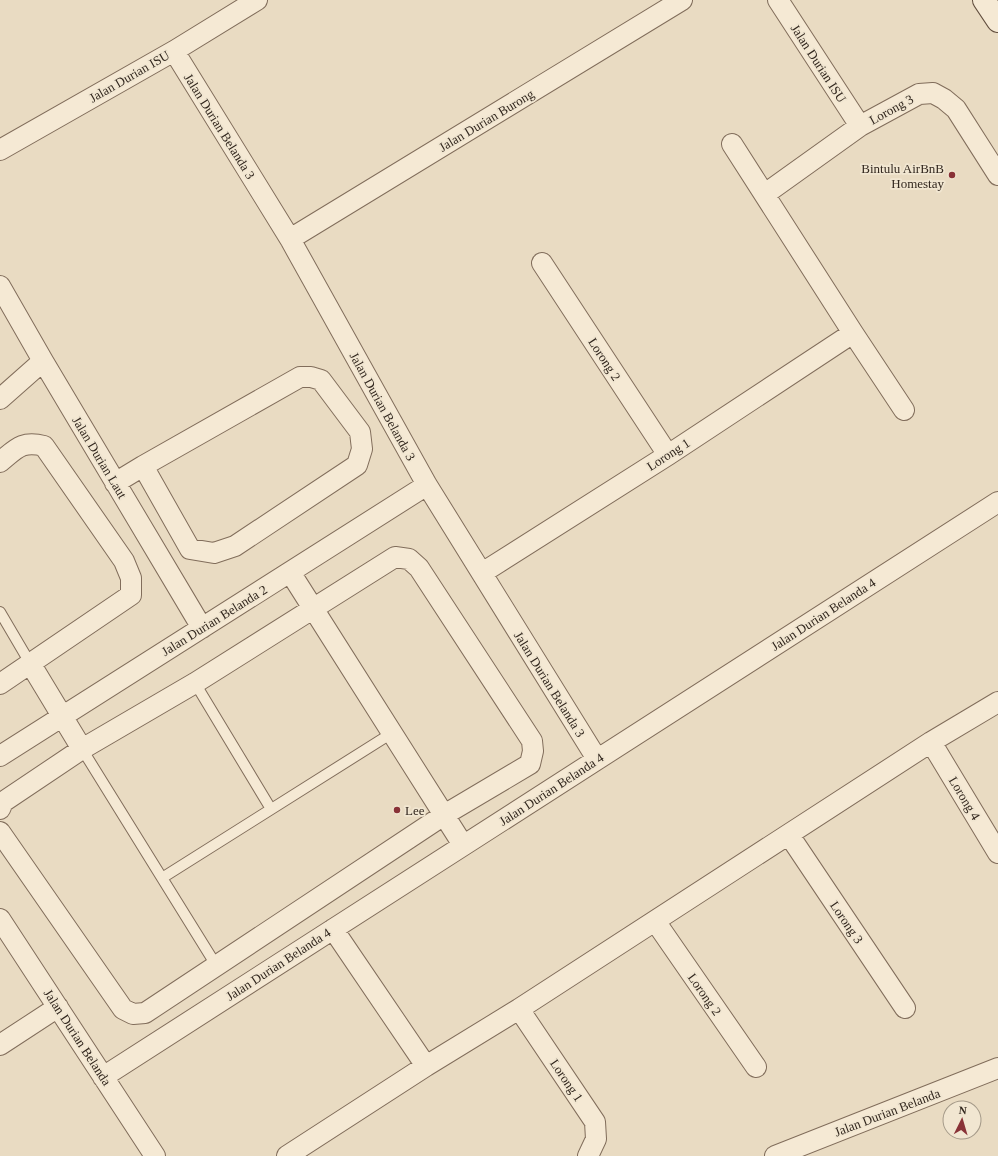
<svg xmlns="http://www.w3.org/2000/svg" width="998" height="1156" font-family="'Times New Roman',serif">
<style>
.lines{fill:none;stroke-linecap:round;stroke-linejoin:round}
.lane-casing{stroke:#816d5b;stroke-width:12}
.street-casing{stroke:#816d5b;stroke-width:22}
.secondary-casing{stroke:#624f3f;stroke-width:24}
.lane{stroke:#f5e9d4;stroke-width:10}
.street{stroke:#f5e9d4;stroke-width:20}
.secondary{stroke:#f5e9d4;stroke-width:22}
.poi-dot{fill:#893237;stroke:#f1e6d1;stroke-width:1.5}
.labels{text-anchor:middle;stroke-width:3.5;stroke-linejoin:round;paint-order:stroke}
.street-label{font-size:13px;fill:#32271e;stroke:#f1e6d1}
.poi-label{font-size:13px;fill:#32271e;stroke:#f1e6d1;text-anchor:end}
</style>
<rect width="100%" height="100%" fill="#e9dbc2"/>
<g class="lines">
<defs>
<path id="lane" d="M0 612 30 663
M195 683 271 809
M82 749 216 965
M162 878 392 733"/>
<path id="street" d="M778 0 860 126
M174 51 290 239 427 485 597 759
M732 144 853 333 904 410
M0 150 174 51 257 0
M765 194 860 126 919 94 933 93 944 99 956 109 998 175
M290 239 682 0
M542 263 668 455
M0 286 43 361 202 628
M0 399 43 361
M0 462C16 449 22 440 44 446L124 561 131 578V595L0 684
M115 483 143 466 300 377H311L321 380 360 432 362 449 357 465 235 546 214 553 190 549 143 466
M290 572 463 845
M482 573 668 455 853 333
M30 663 82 749
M931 742 998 853
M0 756 427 485
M0 809 3 802 82 749 195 683 395 557 409 559 419 568 532 741 533 751 530 764 444 815 145 1013 133 1014 123 1009 0 832
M789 835 905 1008
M0 919 155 1156
M655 921 756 1067
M333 929 426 1066
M519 1009 595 1122 596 1139 588 1156
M0 1045 58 1007
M103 1077 998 502
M287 1156 426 1066 519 1009 931 742 998 702
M775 1156 998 1068"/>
<path id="secondary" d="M984 0 998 21"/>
</defs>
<use href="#lane" class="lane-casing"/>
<use href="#street" class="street-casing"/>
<use href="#secondary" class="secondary-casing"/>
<use href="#lane" class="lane"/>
<use href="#street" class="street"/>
<use href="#secondary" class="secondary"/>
</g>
<g class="poi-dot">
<circle cx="952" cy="175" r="4"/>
<circle cx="397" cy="810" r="4"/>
</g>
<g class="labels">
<g class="street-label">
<text transform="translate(819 63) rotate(57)" y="5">Jalan Durian ISU</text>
<text transform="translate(129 76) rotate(-30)" y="5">Jalan Durian ISU</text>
<text transform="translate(891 109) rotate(-29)" y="5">Lorong 3</text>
<text transform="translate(486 120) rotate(-31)" y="5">Jalan Durian Burong</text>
<text transform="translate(220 126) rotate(58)" y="5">Jalan Durian Belanda 3</text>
<text transform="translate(605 359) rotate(57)" y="5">Lorong 2</text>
<text transform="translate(383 406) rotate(61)" y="5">Jalan Durian Belanda 3</text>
<text transform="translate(668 454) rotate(-33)" y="5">Lorong 1</text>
<text transform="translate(100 457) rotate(59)" y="5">Jalan Durian Laut</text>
<text transform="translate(823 614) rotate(-33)" y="5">Jalan Durian Belanda 4</text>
<text transform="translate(214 620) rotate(-32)" y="5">Jalan Durian Belanda 2</text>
<text transform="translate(550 684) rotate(58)" y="5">Jalan Durian Belanda 3</text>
<text transform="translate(551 789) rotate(-33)" y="5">Jalan Durian Belanda 4</text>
<text transform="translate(965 798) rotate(59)" y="5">Lorong 4</text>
<text transform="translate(847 922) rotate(56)" y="5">Lorong 3</text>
<text transform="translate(278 964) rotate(-33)" y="5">Jalan Durian Belanda 4</text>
<text transform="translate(705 994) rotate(55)" y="5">Lorong 2</text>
<text transform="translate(78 1037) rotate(57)" y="5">Jalan Durian Belanda</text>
<text transform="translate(567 1080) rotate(56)" y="5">Lorong 1</text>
<text transform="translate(887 1112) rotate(-21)" y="5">Jalan Durian Belanda</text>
</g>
<g class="poi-label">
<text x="944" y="173">Bintulu AirBnB<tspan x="944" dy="15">Homestay</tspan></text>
<text x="405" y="815" text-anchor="start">Lee</text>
</g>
</g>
<g transform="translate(962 1120) rotate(5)"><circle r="19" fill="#f1e6d1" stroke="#a59a89"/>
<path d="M0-3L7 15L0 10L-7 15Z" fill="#893237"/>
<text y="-6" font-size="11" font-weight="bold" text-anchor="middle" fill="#32271e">N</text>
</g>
</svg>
